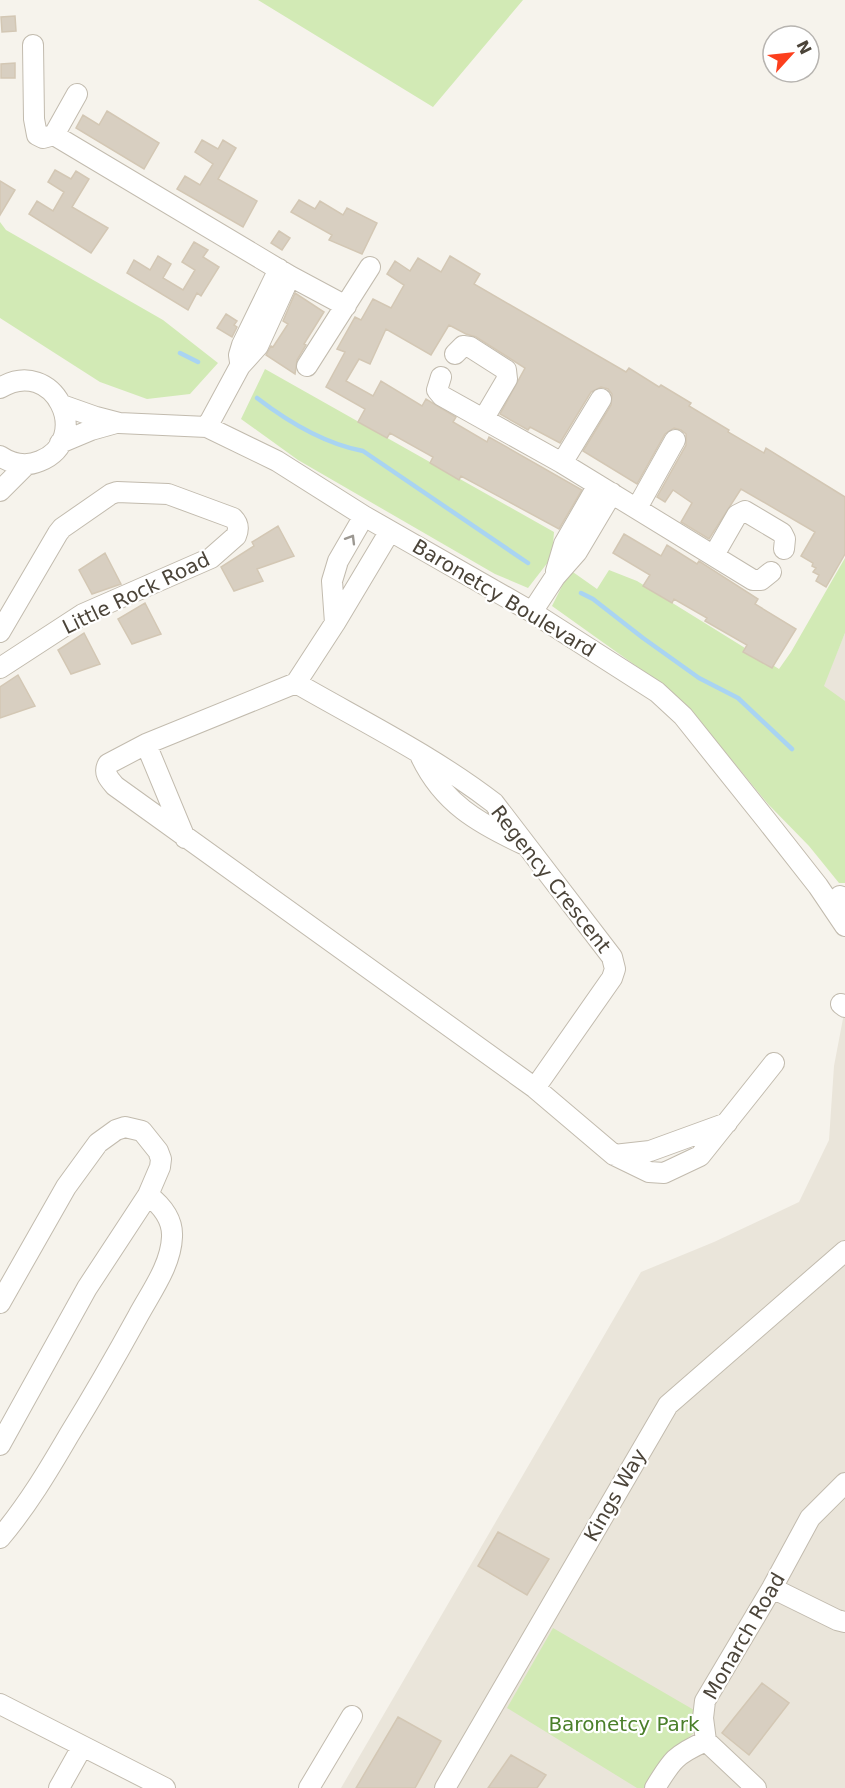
<svg xmlns="http://www.w3.org/2000/svg" width="845" height="1788" font-family="'DejaVu Sans',sans-serif">
<style>
.residential{fill:#eae5da}
.green{fill:#d2eab5}
.lines{fill:none;stroke-linecap:round;stroke-linejoin:round}
.stream{stroke:#a9d4f2;stroke-width:4.5}
.building{fill:#d8cfc1;stroke:#d3c7b4;stroke-width:1.5}
.minor-casing{stroke:#c2bbae;stroke-width:22}
.minor{stroke:#fff;stroke-width:20}
.oneway{stroke:#9c9892}
.labels{text-anchor:middle;stroke-width:4.5;stroke-linejoin:round;paint-order:stroke}
.street-label{font-size:20px;fill:#4b4439;stroke:#fff}
.park-label{font-size:20px;fill:#4a7f2a;stroke:#fff}
</style>
<rect width="100%" height="100%" fill="#f6f3ec"/>
<path class="residential" d="M845 633V705L823 686Z
M845 1008V1788H341L641 1272 714 1242 799 1202 829 1140 834 1066Z"/>
<path class="green" d="M258 0H523L433 107Z
M0 222 6 230 163 320 218 363 190 394 147 399 100 382 0 318Z
M265 369 554 532 552 557 528 588 495 574 298 460 241 419Z
M845 558V633L824 686 845 701V883H839L809 846 768 804 704 726 667 688 552 606 570 570 597 589 609 570 637 581 779 669 791 652Z
M553 1628 694 1710 697 1730 681 1744 663 1758 645 1788H637L507 1708Z"/>
<g class="lines">
<path class="stream" d="M180 353 198 362
M257 398C287 421 325 444 363 451L528 563
M581 593 593 599 643 638 699 678 738 698 792 749"/>
</g>
<path class="building" d="M15 16 16 31 2 32 1 17Z
M15 63V78H1V64Z
M107 111 159 143 144 169 76 128 83 115 99 125Z
M202 140 218 149 223 140 236 148 218 179 257 201 243 227 177 189 185 176 200 185 213 164 195 152Z
M55 170 71 179 76 171 89 179 72 207 108 228 91 253 29 214 37 201 53 211 64 192 48 182Z
M0 181 15 190 0 215Z
M299 200 315 209 320 201 343 215 347 208 377 223 362 254 329 240 332 235 291 212Z
M279 231 290 238 282 250 271 243Z
M194 242 208 250 203 257 219 267 201 296 197 293 188 310 127 273 134 260 150 270 158 256 171 264 163 278 183 290 195 270 182 262Z
M450 256 480 274 474 284 626 372 629 368 659 387 661 385 691 403 689 406 729 430 728 432 764 453 766 448 845 497V554L826 587 816 581 819 575 813 572 816 568 812 566 813 563 801 556 815 532 741 489 709 539 681 522 692 503 673 490 665 502 657 497 686 445V434L681 430 674 428 665 434 637 484 583 451 611 405 612 394 608 389 601 387 591 392 560 443 530 427 528 430 500 414 525 368 476 337 466 334 449 325 431 355 386 329 370 364 359 359 346 381 373 396 381 381 422 406 426 399 456 417 453 422 487 442 489 437 582 490 559 529 461 476 459 480 430 463 433 457 390 433 387 438 358 422 365 409 326 387 345 352 337 349 355 317 361 320 373 299 391 308 404 285 387 274 395 261 410 271 418 258 441 272Z
M295 293 324 312 304 344 306 345 297 360 295 374 266 355 271 346 273 347 288 324 283 321Z
M226 314 237 321 234 325 237 327 232 337 217 328Z
M278 526 294 556 257 569 263 581 234 591 221 567 254 546 252 542Z
M624 534 661 556 667 545 697 564 699 561 758 599 755 604 796 629 772 668 743 652 747 645 705 621 707 618 674 599 672 603 643 586 650 575 613 553Z
M105 553 121 584 92 594 79 570Z
M145 603 161 634 132 644 118 619Z
M84 633 100 664 71 674 58 650Z
M18 675 35 706 0 718V687Z
M498 1532 549 1559 527 1595 478 1566Z
M762 1683 789 1703 749 1755 722 1733Z
M398 1717 441 1741 415 1788H356Z
M511 1755 546 1775 537 1788H488Z"/>
<g class="lines">
<defs>
<path id="minor" d="M33 45 34 119 37 135 43 138 54 135 77 94
M54 135 290 276 346 306
M455 354 463 346 470 347 506 370 507 379 484 418
M240 362 239 355 242 345 279 269
M307 366 370 267
M441 377 437 390 442 396 562 463 753 580H761L771 572
M0 388C54 355 94 439 40 461 26 467 12 464 0 456
M62 405 96 417 119 423 207 427 277 461 364 516 532 612 657 692 683 716 767 821 818 886 845 926
M207 427 240 366 258 346 290 276
M60 443 91 430 116 423
M562 463 601 399
M0 491 27 464
M637 508 675 440
M714 555 737 515 745 511 782 533 785 539 784 549
M556 571 564 544 598 485
M532 612 555 577 577 552 612 493
M335 623 332 581 338 561 364 516
M0 632 58 533 62 528 111 494 117 492 168 494 233 518C239 524 239 529 236 536L211 558 83 614 0 668
M296 683 335 623 390 531
M146 744 185 838
M421 757C443 803 478 823 523 844
M840 896 845 903
M841 1004 845 1007
M535 1088 612 978 615 969 612 957 494 803C433 756 362 721 296 683L146 744 108 764C103 773 109 779 115 786L535 1088 614 1155 649 1172 664 1173 700 1156 774 1063
M614 1155 650 1151 727 1123
M0 1303 66 1187 98 1143 116 1130 125 1127 142 1131 158 1151 161 1159 160 1167 148 1195 87 1288 0 1445
M0 1538C27 1506 48 1471 69 1435 93 1396 116 1356 138 1316 151 1292 171 1265 172 1237 173 1219 161 1205 148 1195
M772 1588 837 1620 845 1622
M0 1704 165 1788
M59 1788 82 1747
M309 1788 352 1716
M445 1788 668 1405 845 1251
M655 1788C672 1760 675 1755 706 1741
M756 1788 706 1741 703 1718 705 1701 772 1588 810 1518 845 1483"/>
</defs>
<use href="#minor" class="minor-casing"/>
<use href="#minor" class="minor"/>
</g>
<defs><path id="oneway-chevron" d="M-2-3.5L2.5 0L-2 3.5" fill="none" stroke-width="1.6" stroke-linecap="round" stroke-linejoin="round" transform="scale(1.5)"/></defs>
<use class="oneway" href="#oneway-chevron" transform="translate(351 539) rotate(-59)"/>
<g class="labels">
<g class="street-label">
<text transform="translate(136 593) rotate(-26)" y="7">Little Rock Road</text>
<text transform="translate(504 598) rotate(31)" y="7">Baronetcy Boulevard</text>
<text transform="translate(551 879) rotate(52)" y="7">Regency Crescent</text>
<text transform="translate(615 1495) rotate(-60)" y="7">Kings Way</text>
<text transform="translate(744 1636) rotate(-60)" y="7">Monarch Road</text>
</g>
<g class="park-label">
<text x="624" y="1731">Baronetcy Park</text>
</g>
</g>
<g transform="translate(791 54) rotate(63)"><circle r="28" fill="#ffffff" stroke="#b7b4b0" stroke-width="1.5"/>
<path d="M0-4.5L10 22L0 15L-10 22Z" fill="#fc3f1d"/>
<text y="-9" font-size="16" font-weight="bold" text-anchor="middle" fill="#4b4439">N</text>
</g>
</svg>
